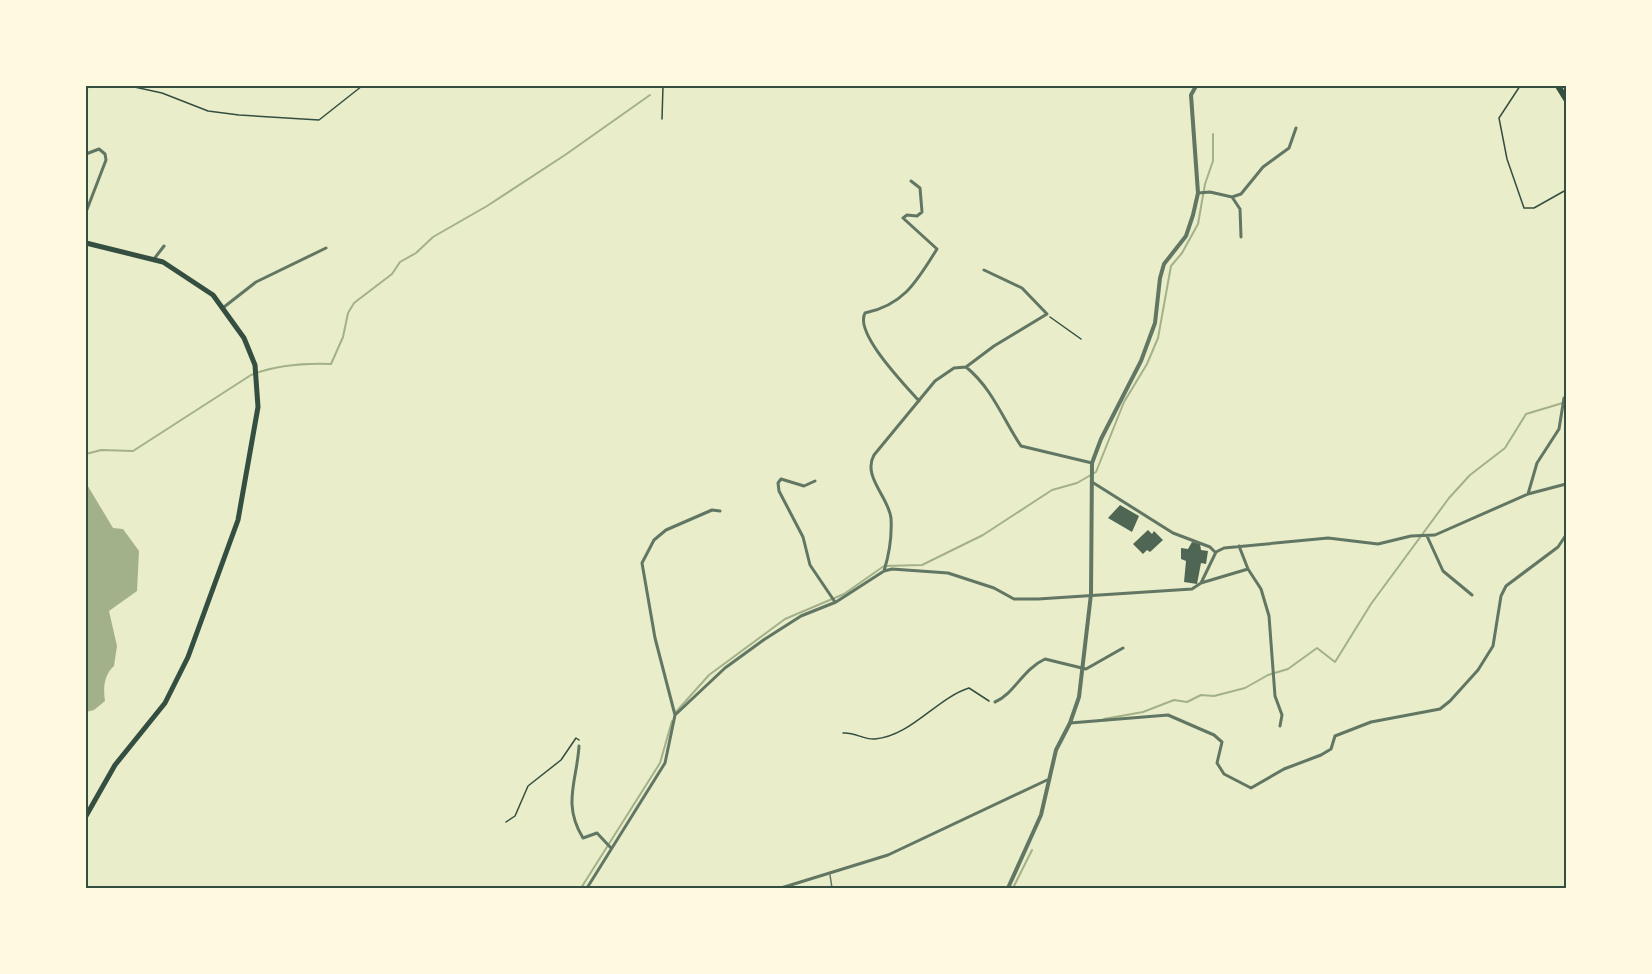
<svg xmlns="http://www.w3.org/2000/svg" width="1652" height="974" font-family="'Roboto Condensed',sans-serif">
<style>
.water{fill:#a3b18a}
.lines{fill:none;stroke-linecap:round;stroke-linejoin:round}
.stream{stroke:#a3b18a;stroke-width:2}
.building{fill:#4f6655}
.path{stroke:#344e41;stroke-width:1.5}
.service{stroke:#617663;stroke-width:1.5}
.minor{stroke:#617663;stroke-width:3}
.tertiary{stroke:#617663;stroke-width:4}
.primary{stroke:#344e41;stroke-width:5}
.motorway{stroke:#344e41;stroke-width:6}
.neatline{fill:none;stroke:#344e41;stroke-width:2}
</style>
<rect width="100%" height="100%" fill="#e9edc9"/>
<path class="water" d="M86 483 113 528 123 529 139 551 137 591 109 611 117 646 114 666C104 675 103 688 105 701L94 710 86 712Z"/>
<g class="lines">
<path class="stream" d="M86 454 101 450 133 451 251 375C276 365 304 363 331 364L343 337 348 313 354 303 392 274 400 262 416 253 433 237 487 206 565 155 650 95
M675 713 709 675 785 619 844 594 884 566 922 565 983 535 1052 490 1077 483 1096 472 1124 402 1147 364 1158 338 1171 266 1182 253 1198 224 1205 184 1213 161V134
M1104 719 1143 712 1174 700 1187 702 1201 695 1214 696 1245 688 1268 675 1288 669 1317 648 1335 662 1371 604 1449 498 1470 475 1505 448 1526 414 1566 402
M581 888 660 763 672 721
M1013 888 1032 850"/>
</g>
<path class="building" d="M1120 505 1139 516 1132 532 1108 518Z
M1148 530 1152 534 1154 531 1163 540 1150 552 1147 550 1143 554 1133 544Z
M1192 542 1200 544 1201 550 1208 551 1206 564 1201 563 1197 584 1184 582 1186 561 1181 559V548L1188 549Z"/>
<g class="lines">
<path class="path" d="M130 86 162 93 208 111 239 115 319 120 362 86
M1520 86 1499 118 1507 159 1524 208H1534L1566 190
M662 119 663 86
M1050 317 1081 339
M843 733C855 732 864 740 875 739 911 736 937 698 969 688L989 701
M506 822 515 816 528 786 561 760 576 738 579 740"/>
<path class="service" d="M830 875 832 888"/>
<path class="minor" d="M86 89 88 86
M86 154 99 149 105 154 106 160 86 212
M911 181 920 188 922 212 917 216 907 215 903 218 937 249C917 281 904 305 865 313 854 333 905 385 919 401
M1198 193 1210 192 1232 197 1241 194 1263 167 1289 148 1296 128
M1232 197 1240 209 1241 237
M154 259 164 246
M224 307 256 282 326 248
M966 367C992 388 1003 419 1021 446L1092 463
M815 481 804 486 781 479 778 483 779 491 803 537 810 565 835 602
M1092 482 1173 533 1210 547 1215 552
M1528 494 1537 463 1559 429 1564 398
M1427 536 1443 571 1472 595
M1239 546 1248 569 1261 589 1269 616 1275 696 1282 715 1280 726
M1216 552 1224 548 1328 538 1378 544 1411 536 1435 535 1528 494 1566 484
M884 571C889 555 892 535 891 518 889 498 862 476 874 455L935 381 954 368 966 367 994 346 1047 314 1022 288 984 270
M1201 583 1216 552
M995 702C1014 694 1023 669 1045 659L1086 669 1123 648
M675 715 655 638 642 563 654 540 666 530 712 510 720 511
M1070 723 1168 715 1214 735 1222 742 1217 763 1224 774 1251 788 1284 769 1321 755 1331 749 1335 736 1371 722 1440 709 1450 701 1478 670 1493 646 1501 596 1506 586 1558 547 1566 535
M579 746C577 781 562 804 583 838L597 833 611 848
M587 888 665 763 675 715 725 668 765 639 801 616 836 602 884 571 892 569 948 573 994 588 1014 599H1038L1192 589 1201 583 1248 569
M781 888 888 855 1047 780"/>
<path class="tertiary" d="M1008 888 1041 815 1056 750 1070 723 1079 697 1091 594 1092 463 1101 439 1141 361 1155 323 1160 278 1164 264 1186 236 1193 215 1198 193 1191 95 1196 86"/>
<path class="primary" d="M86 243 163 262 213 295 244 338 255 365 258 407 238 520 188 657 165 703 115 765 86 816"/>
<path class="motorway" d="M1558 86 1566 99"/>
</g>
<rect width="1652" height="974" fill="none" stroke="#fefae0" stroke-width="174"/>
<rect x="87" y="87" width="1478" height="800" class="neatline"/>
</svg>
